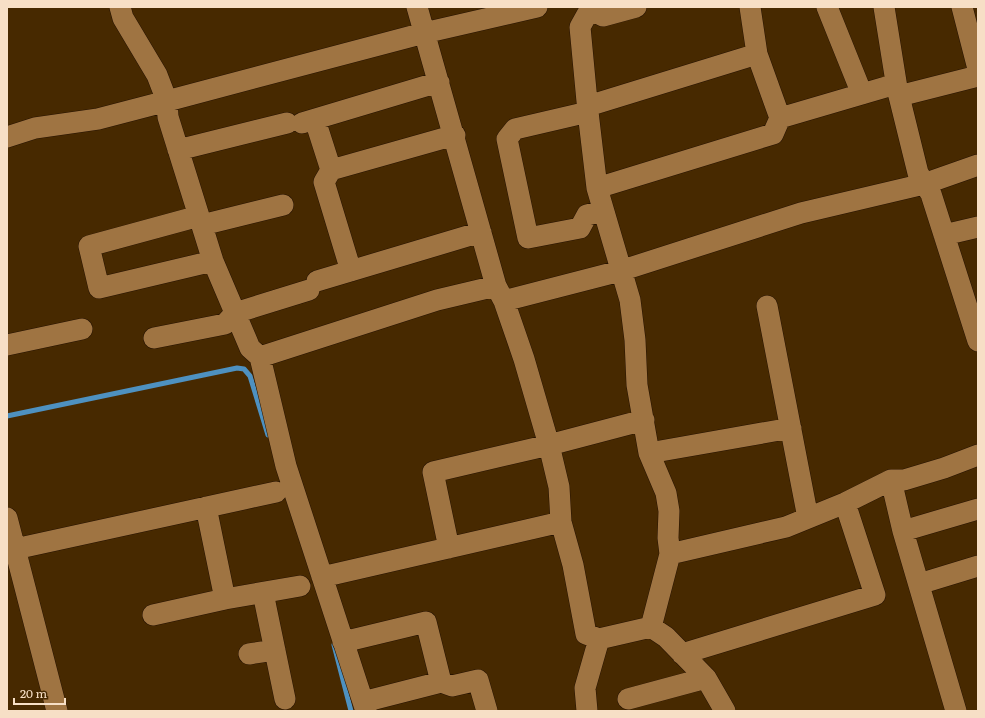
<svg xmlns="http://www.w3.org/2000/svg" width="985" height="718" font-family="Literata,serif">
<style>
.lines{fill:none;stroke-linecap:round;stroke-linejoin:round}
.stream{stroke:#4e91c0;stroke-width:5}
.street-casing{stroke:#271300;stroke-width:22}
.street{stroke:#9f7442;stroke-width:21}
</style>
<rect width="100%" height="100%" fill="#472900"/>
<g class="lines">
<path class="stream" d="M7 416 237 368 244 369 250 376 268 435
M334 645 351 711"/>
<defs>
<path id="street" d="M417 7 496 286 504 301 524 359 549 445 559 487 561 522 573 565 586 634 599 639 651 627 666 637 706 678 725 711
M750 7 757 54 780 118
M827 7 862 94
M884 7 897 88 918 173 931 194 978 341
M962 7 978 69
M590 9 603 16 636 7
M899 96 978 76
M588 106 757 54
M588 112 580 27 590 9 589 7
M315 120 331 170 324 182 351 271
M302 123 439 82
M7 137 35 128 98 119 167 101 157 75 123 18 120 7
M178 150 287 123
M331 170 455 135
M597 188 588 112 515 129 507 139 528 238 580 228 587 215 603 211
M199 216 89 246 99 288 213 261
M202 225 283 205
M944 235 978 227
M317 281 481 232
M504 301 620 271 801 213 924 184 978 165
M767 306 808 518
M154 338 225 324 235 313 309 290
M7 345 82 329
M260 357 437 300 496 286
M649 453 791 428
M891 480 903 531 956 711
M206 507 225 599
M7 518 57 711
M903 531 978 509
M449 548 433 472 549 445 644 420
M15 549 276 492
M670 554 668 538 669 511 666 493 649 453 637 385 635 340 630 300 597 188 773 134 780 118 896 84
M322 577 561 522
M919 584 978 566
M263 593 285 699
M153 615 225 599 300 586
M651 627 670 554 786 527 845 503 891 480H904L944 468 978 455
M343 642 426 622 441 682 363 702
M249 654 275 650
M682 654 875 595 845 503
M441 682 452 686 478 680 487 711
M628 699 706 678
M366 711 286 466 260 357 250 348 213 261 168 117 167 101 424 33 537 7
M587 711 585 688 599 639"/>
</defs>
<use href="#street" class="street-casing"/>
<use href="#street" class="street"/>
</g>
<rect width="985" height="718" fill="none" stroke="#f7dfc6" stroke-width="16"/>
<path d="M14 698v6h51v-6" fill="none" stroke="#f7dfc6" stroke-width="2"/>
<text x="20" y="698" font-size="12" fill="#f7dfc6" stroke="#472900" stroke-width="3" paint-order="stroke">20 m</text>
</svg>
